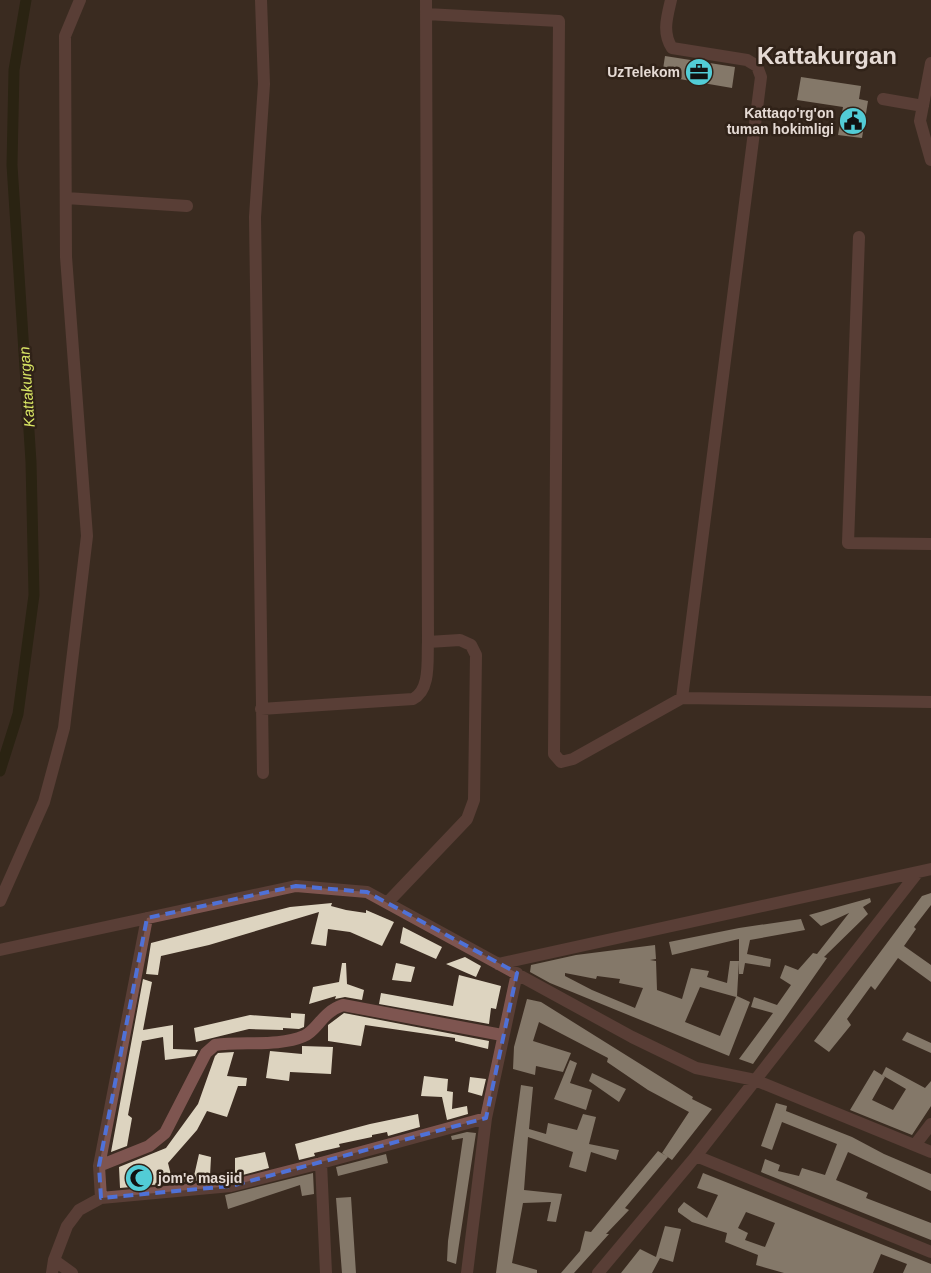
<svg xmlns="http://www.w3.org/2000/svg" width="931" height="1273" font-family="Helvetica,sans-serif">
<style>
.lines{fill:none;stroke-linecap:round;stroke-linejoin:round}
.canal{stroke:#171a00;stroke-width:11}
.building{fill:#ddd4c0;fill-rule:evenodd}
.minor{stroke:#7e5550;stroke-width:12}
.marked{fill:none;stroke:#4f71d7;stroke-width:4;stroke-dasharray:10 6;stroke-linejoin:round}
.labels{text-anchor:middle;stroke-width:5;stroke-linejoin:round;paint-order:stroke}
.poi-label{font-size:14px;font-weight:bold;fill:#e5dad4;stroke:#302218;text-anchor:end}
.water-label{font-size:15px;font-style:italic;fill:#d9e664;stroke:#302218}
.town-label{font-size:24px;font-weight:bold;fill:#e5dad4;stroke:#302218}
</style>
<rect width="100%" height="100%" fill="#3b2b21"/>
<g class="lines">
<path class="canal" d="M0 771 18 714 34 595 31 462 12 165 14 70 26 0"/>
</g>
<path class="building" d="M665 56 735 67 732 88 662 76Z
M801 77 861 86 859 99 868 101 862 138 838 135 843 107 797 100Z
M931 893V905L914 927 916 929 904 946 931 965V982L898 958 875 990 871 986 847 1019 851 1025 829 1052 814 1041 922 896Z
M870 898 871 902 863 907 868 914 824 957 827 958 753 1064 739 1059 773 1013 751 1007 754 997 777 1005 791 985 780 978 785 965 798 970 813 953 817 954 849 913 821 926 809 915Z
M332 903 331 906 346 910 366 913V910L394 922 382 946 350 932 328 929 326 946 311 944 319 912 209 945 161 956 158 975 146 974 151 943 290 907Z
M801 919 805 930 750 940 747 954 771 959 770 967 745 963 743 974H739V939L672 955 669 942 739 928Z
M403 927 442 947 436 959 400 943Z
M655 945 656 959 650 960 656 961 657 990 682 999 691 968 709 971 707 977 727 983 730 961H739L737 996 750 1002 729 1056 550 983 530 972 531 965 576 955ZM565 973 596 979 597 976 620 979 619 983 643 988 635 1008 592 990 565 976ZM700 987 736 997 720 1036 685 1022Z
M465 957 481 966 476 977 446 964Z
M342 963H346L347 984 364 990 362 1000 345 997 335 999 336 996 309 1004 313 987 339 982Z
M396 963 415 967 411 982 392 980Z
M459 975 501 986 496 1009 491 1008 489 1024 379 1004 381 993 453 1006Z
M143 979 152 982 143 1030 173 1025V1049L198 1050 195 1056 165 1060 163 1037 142 1041 128 1115 132 1118 127 1146 111 1152Z
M527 999 541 1002 693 1097 692 1099 712 1109 672 1160 662 1153 689 1112 648 1090 607 1062 608 1058 539 1022 533 1041 571 1053 563 1072 536 1066 535 1075 513 1069 514 1047Z
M291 1013 305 1014 304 1027 299 1029 283 1028V1030L249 1029 196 1042 194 1028 250 1015 291 1018Z
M344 1013 489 1041 488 1049 455 1041V1038L365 1025 361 1046 328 1041V1025Z
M907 1032 931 1043V1053L902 1040Z
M302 1046 333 1047 331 1074 290 1072 289 1081 266 1078 270 1051 302 1054Z
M234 1052 227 1076 247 1078 246 1086H238L227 1117 207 1111 197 1130 168 1163 173 1183 120 1188 119 1167 166 1148 198 1104 215 1056 218 1053Z
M570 1060 577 1063 570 1083 592 1090 586 1110 554 1099Z
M886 1067 925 1088 931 1081V1106L912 1135 850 1110 874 1070 882 1075ZM882 1075 906 1089 893 1110 872 1100 885 1077Z
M592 1073 626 1089 619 1102 589 1081Z
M424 1076 448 1079 447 1091 453 1092 452 1109 467 1106 468 1114 447 1120 442 1097 421 1096Z
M470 1077 486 1079 482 1096 468 1092Z
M521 1085 533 1087 529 1129 546 1134 548 1123 577 1130 583 1114 596 1117 589 1144 619 1150 616 1160 591 1152 586 1172 569 1167 573 1152 528 1137 524 1190 562 1194 556 1222 547 1221 551 1202 523 1203 512 1263 537 1270V1273H496Z
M776 1103 787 1106 786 1111 852 1137 884 1154 931 1174V1191L848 1152 836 1180 868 1193 866 1198 931 1223V1240L761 1172 765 1159 780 1165 778 1171 799 1176 802 1168 825 1175 837 1144 782 1122 772 1150 761 1146Z
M418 1114 420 1127 388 1136 387 1132 372 1135V1137L339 1144 340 1147 314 1153 315 1156 299 1160 295 1144 370 1124Z
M467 1132 476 1133 456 1264 447 1261 448 1241 463 1138 452 1140 451 1136Z
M658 1151 668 1157 625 1208 629 1210 606 1234H609L574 1273H561L580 1251 585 1231 591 1232Z
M265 1152 269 1168 235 1177V1158Z
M199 1154 211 1157 210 1176 235 1177 173 1183V1178L194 1176Z
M386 1154 388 1163 338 1176 336 1167Z
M313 1173 314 1194 302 1196 300 1185 228 1209 225 1195Z
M703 1173 931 1264V1273H903L907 1264 881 1254 873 1273H784L756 1265 758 1255 725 1242 727 1233 692 1222 678 1212V1209L684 1202 707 1218 718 1195 697 1188ZM746 1212 775 1223 765 1247 745 1240 748 1233 738 1228Z
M351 1197 356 1273H342L336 1198Z
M665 1226 681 1229 673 1262 660 1258 652 1273H621L640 1249 656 1257Z"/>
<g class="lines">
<path class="minor" d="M261 0 264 84 255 217 263 773
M671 0C667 17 662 33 672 48L747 60 757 66 761 77 682 698
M426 14 559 21 554 754 561 762 573 759 682 698 931 702
M931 63 920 121 931 160
M883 99 923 106
M66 198 187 206
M859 237 848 543 931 544
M261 709 413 699C431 690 427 660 428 642L426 0
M0 901 44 802 64 728 87 536 66 257 65 36 80 0
M387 903 467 819 474 800 476 655 471 645 460 640 428 642
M0 950 296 886 367 892 632 1037 696 1068 755 1080 931 1152
M498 964 931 869
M915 1145 931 1124
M696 1156 931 1252
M321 1163 326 1273
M99 1166 149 1146 165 1133 206 1053 215 1045C242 1041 279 1047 304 1036 317 1031 322 1012 343 1005L502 1035
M101 1198 99 1166 147 918
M54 1260 72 1273
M52 1273 54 1260 67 1226 79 1210 101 1198 231 1186 321 1163 486 1118
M467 1273 486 1118 517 973
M598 1273 696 1156 918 872"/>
</g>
<path d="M0 0H931V1273H0ZM296 886 367 892 517 973 486 1118 231 1186 101 1198 99 1166 147 918Z" fill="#3b2b21" fill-opacity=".55" fill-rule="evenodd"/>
<path class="marked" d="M296 886 367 892 517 973 486 1118 231 1186 101 1198 99 1166 147 918Z"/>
<defs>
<symbol id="office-disc" viewBox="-11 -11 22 22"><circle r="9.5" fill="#52ccd6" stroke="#302218"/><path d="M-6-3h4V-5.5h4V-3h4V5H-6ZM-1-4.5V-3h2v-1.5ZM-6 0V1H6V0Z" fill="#111"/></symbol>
<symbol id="civic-disc" viewBox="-11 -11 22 22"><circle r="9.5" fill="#52ccd6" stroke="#302218"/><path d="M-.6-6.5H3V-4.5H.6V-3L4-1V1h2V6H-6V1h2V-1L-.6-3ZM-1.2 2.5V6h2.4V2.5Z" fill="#111"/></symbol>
<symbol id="mosque-disc" viewBox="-11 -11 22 22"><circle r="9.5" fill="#52ccd6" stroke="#302218"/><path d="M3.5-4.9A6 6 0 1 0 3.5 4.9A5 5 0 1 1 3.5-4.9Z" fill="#111"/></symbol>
</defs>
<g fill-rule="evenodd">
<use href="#office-disc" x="683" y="56" width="32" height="32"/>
<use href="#civic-disc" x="837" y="105" width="32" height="32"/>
<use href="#mosque-disc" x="123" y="1162" width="32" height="32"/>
</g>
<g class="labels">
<g class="poi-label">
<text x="680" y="77">UzTelekom</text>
<text x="834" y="118">Kattaqo'rg'on<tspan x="834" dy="16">tuman hokimligi</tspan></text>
<text x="158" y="1183" text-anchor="start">jom'e masjid</text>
</g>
<g class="water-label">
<text transform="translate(27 387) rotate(-94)" y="5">Kattakurgan</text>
</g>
<g class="town-label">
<text x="827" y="64">Kattakurgan</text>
</g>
</g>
</svg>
